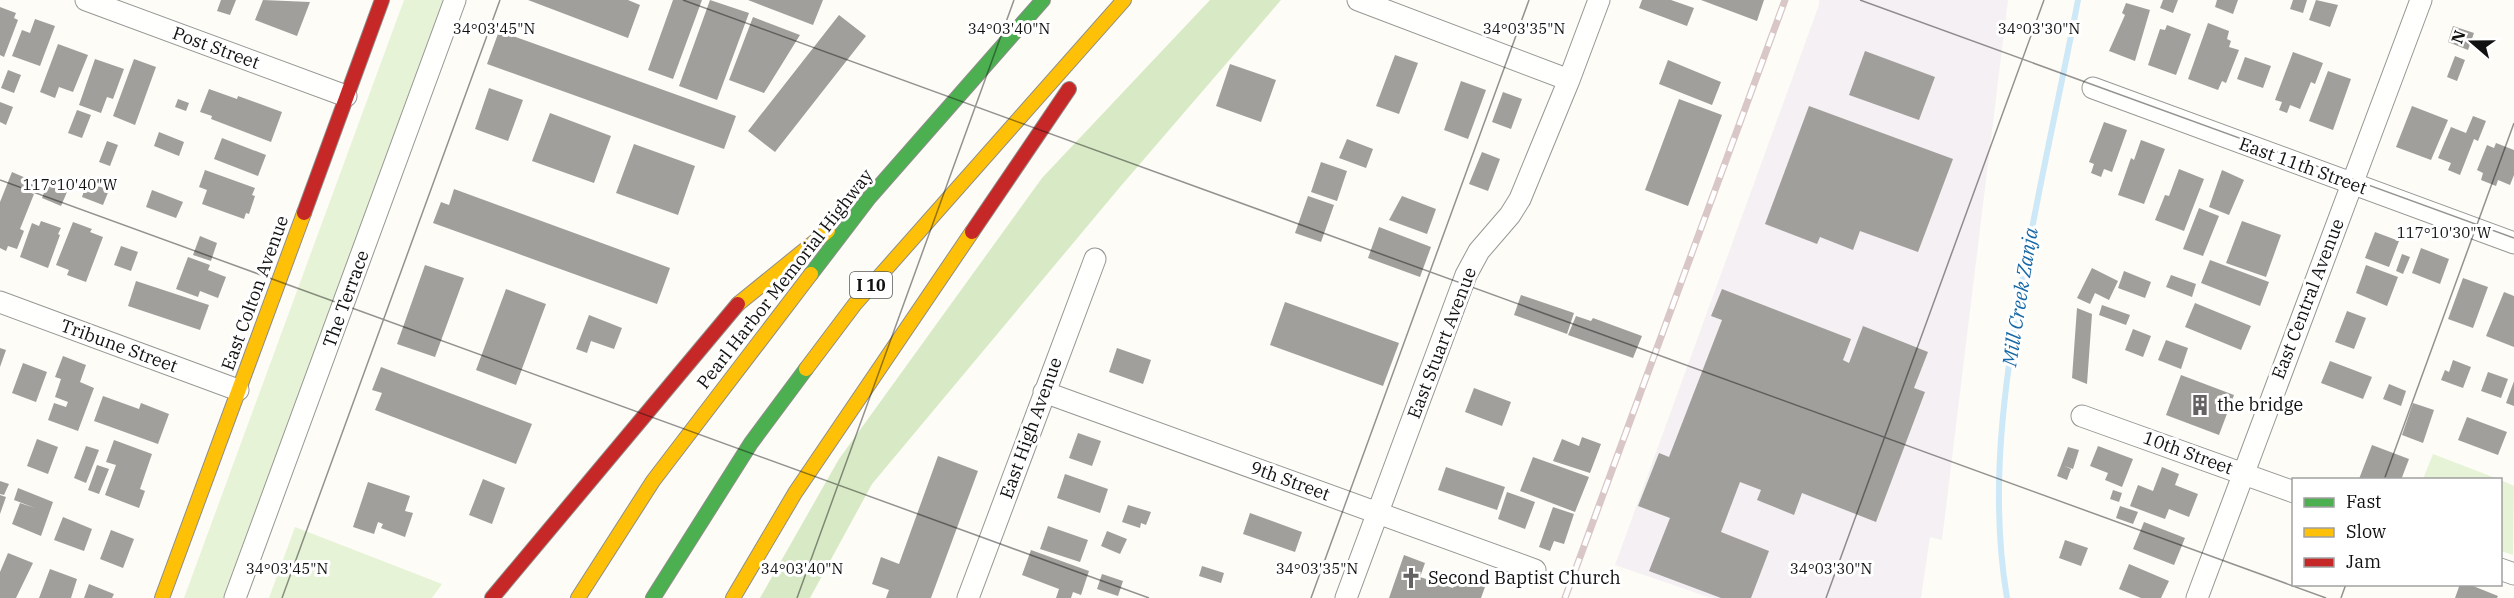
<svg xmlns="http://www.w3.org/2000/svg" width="2514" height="598" font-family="'IBM Plex Serif',serif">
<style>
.industrial{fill:#f5f0f3}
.green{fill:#e7f3d7}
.forest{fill:#d8eac5}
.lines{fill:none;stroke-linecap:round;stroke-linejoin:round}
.stream{stroke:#cde8f7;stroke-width:6}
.building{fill:#a19f9c}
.street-casing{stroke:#979795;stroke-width:23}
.fast-casing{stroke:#8e8d8b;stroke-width:16}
.slow-casing{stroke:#8e8d8b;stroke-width:16}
.jam-casing{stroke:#8e8d8b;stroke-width:16}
.street{stroke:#fffffe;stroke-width:21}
.fast{stroke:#4caf50;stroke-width:14}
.slow{stroke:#ffc107;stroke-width:14}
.jam{stroke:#c62828;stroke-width:14}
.rail-casing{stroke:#d9c6c7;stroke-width:7}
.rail{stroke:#fff;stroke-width:4.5;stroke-dasharray:14;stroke-linecap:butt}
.ticks{fill:none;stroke:#111;stroke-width:1.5;stroke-opacity:0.45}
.labels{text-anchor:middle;stroke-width:6;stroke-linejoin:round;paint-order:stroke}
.shield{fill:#fff;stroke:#585858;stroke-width:1.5}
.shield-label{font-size:16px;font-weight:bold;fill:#111}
.street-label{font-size:18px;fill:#111;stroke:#fff}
.poi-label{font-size:18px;fill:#111;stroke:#fff;text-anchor:start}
.water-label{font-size:20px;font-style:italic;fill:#1768a6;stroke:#fff}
.ticks-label{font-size:15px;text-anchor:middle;fill:#111;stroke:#fff;stroke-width:6;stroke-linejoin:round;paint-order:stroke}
</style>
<rect width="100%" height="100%" fill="#fdfcf7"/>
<path class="industrial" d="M1819 0H2008L1942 540 1930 537 1921 598H1711L1615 565 1819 5Z"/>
<path class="green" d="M404 0H443L224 598H184Z
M2433 454 2498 479H2423Z
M2501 480 2514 486 2513 555 2501 551Z
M295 527 442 584 432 598H269Z"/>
<path class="forest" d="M1210 0H1281L1120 187 872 484 810 598H760L839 459 1042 178Z"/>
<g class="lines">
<path class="stream" d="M2007 598C1992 509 2000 419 2014 331 2031 219 2057 110 2078 0"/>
</g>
<path class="building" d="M221 0H236L230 15 217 11Z
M263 0 310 2 297 36 255 20Z
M528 0H628L640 5 628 38Z
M673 0H702L673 79 648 70Z
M710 0 749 13 717 100 679 86Z
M748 0H823L813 25Z
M1642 0H1671L1694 8 1687 26 1639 8Z
M1701 0H1764L1757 21Z
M2163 0H2178L2173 13 2160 8Z
M2217 0H2238L2233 14 2215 7Z
M2293 0H2307L2303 13 2290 9Z
M2316 0 2338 5 2330 27 2309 20Z
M2126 3 2150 10 2135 61 2109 51 2125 15 2122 13Z
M0 7 16 13 14 18 18 20 4 57 0 55Z
M839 15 866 36 775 152 748 131Z
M753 17 800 35 764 93 729 80Z
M35 19 55 26 40 66 12 56 22 30 30 33Z
M2208 23 2229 31 2227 39 2231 41 2229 47 2239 50 2226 83 2222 81 2218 90 2188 79Z
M2167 25 2191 34 2176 75 2148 65 2160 29 2165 30Z
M2453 26 2474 33 2468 50 2448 42Z
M499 31 736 116 724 149 487 64Z
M58 44 88 55 73 92 59 87 55 98 40 92Z
M1865 51 1935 77 1919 120 1849 95Z
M2293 52 2323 63 2315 84 2311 82 2300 109 2290 105 2287 113 2279 110 2282 102 2275 100Z
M1395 55 1418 63 1399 114 1376 106Z
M2455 56 2465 60 2457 81 2447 77Z
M2245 57 2271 66 2263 88 2237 79Z
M95 59 124 69 113 99 107 97 101 113 79 105Z
M134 59 156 67 135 125 113 116Z
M1668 60 1721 82 1712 105 1659 84Z
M1230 64 1276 80 1261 122 1216 106Z
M8 70 21 75 14 93 1 88Z
M2328 71 2351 79 2333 130 2309 121Z
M1461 81 1486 90 1468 139 1444 130Z
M489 88 523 100 508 141 475 129Z
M209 89 237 99 238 96 282 112 271 142 211 119 212 116 200 112Z
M1503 92 1522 99 1511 129 1492 122Z
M178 99 189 103 186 111 175 107Z
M1679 99 1722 115 1688 206 1645 190Z
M0 102 13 107 6 125 0 122Z
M1809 106 1953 159 1918 252 1860 231 1853 250 1820 237 1817 244 1765 224Z
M2412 106 2448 120 2431 160 2396 147Z
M77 110 91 115 82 138 68 133Z
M550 113 611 136 594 183 532 161Z
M2473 116 2486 121 2478 141 2474 139 2460 175 2448 170 2451 163 2438 158 2451 127 2466 133Z
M2104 122 2127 130 2112 172 2104 169 2101 177 2091 173 2094 164 2089 162Z
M159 132 184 142 179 156 154 146Z
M222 138 266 155 258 176 214 159Z
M1347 139 1373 149 1366 168 1339 158Z
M2141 140 2165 149 2144 204 2118 195 2131 158 2134 160Z
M107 141 118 145 110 166 99 162Z
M2496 143 2514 150V175L2510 185 2498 180 2496 186 2481 180 2483 173 2477 170 2487 145 2494 148Z
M634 144 695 166 678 215 616 193Z
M1482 152 1500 159 1488 191 1469 184Z
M1321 162 1347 171 1337 201 1311 192Z
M2179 169 2204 179 2184 231 2155 220 2165 195 2169 196Z
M205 170 255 188 252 195 255 196 249 214 246 213 244 219 202 204 207 190 199 187Z
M2222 170 2244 180 2229 215 2209 207Z
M12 172 35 182 31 193 34 194 20 229 24 231 17 249 8 246 6 251 0 248V202Z
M87 182 109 190 103 205 82 197Z
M47 185 67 192 61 206 42 198Z
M454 189 670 268 657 304 433 223 441 202 449 205Z
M152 190 183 202 176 218 146 207Z
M1308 196 1334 205 1321 242 1295 233Z
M1402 196 1436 209 1427 234 1389 220Z
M2199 208 2219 216 2203 256 2183 249Z
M41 221 61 228 58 234 60 235 48 268 20 257 32 223 39 226Z
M2242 221 2281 235 2266 277 2226 263Z
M73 222 92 229 90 232 103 237 86 282 67 275 69 270 56 265Z
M1379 227 1431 247 1420 277 1368 258Z
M2375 232 2399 241 2389 267 2365 258Z
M200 236 217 243 211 261 193 255Z
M121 246 138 252 131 271 114 265Z
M2421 248 2449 259 2440 284 2412 273Z
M2402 254 2410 257 2403 274 2396 271Z
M188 257 210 265 208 270 226 277 218 298 200 291 198 297 176 289Z
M2210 260 2269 282 2260 306 2201 283Z
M425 265 464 278 435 357 397 344Z
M2366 265 2398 277 2387 306 2356 293Z
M2092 268 2118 281 2109 300 2095 293 2090 304 2077 298Z
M2124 271 2151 282 2145 298 2118 288Z
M2171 275 2196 284 2192 297 2166 287Z
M2463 278 2488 287 2473 328 2448 319Z
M136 281 209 305 200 330 128 306Z
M506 289 546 304 516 385 476 370Z
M1722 289 1851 339 1843 360 1849 363 1863 326 1928 352 1914 388 1925 392 1876 522 1802 493 1794 515 1757 500 1761 490 1740 482 1721 532 1769 551 1751 598H1721L1649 571 1670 518 1638 506 1659 453 1669 457 1722 320 1711 316Z
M2504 292 2514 296V347L2486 336Z
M1521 295 1574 313 1567 334 1514 315Z
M1285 302 1399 343 1383 386 1270 345Z
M2195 303 2251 326 2241 350 2185 327Z
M2102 305 2130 315 2126 325 2099 315Z
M2077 308 2092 314 2087 384 2072 378Z
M2347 311 2366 318 2354 349 2335 342Z
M589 315 622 328 614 349 591 341 587 353 576 349Z
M1576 316 1591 321 1593 318 1642 336 1633 358 1568 335Z
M2133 329 2151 336 2143 357 2125 350Z
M2166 340 2188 348 2181 369 2158 360Z
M0 348 6 350 0 367Z
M1117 348 1151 360 1143 384 1109 372Z
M63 356 86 365 80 382 94 388 78 431 48 420 54 403 66 407 68 402 55 397 61 379 55 377Z
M2453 360 2471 367 2463 388 2441 380 2445 370 2449 372Z
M2330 361 2372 377 2363 399 2321 383Z
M23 363 47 372 36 402 12 393Z
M381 367 532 424 516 464 375 410 382 393 372 390Z
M2488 372 2508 379 2501 398 2481 391Z
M2181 375 2234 395 2219 435 2166 415Z
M2514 381V406L2506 403Z
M2389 384 2406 391 2401 406 2383 399Z
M1474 388 1511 402 1502 426 1465 412Z
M103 396 139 409 141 403 169 414 158 444 94 421Z
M2413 403 2434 410 2423 443 2402 435Z
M2467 417 2507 432 2498 455 2458 440Z
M1078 433 1101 441 1092 466 1069 458Z
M1582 437 1601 444 1590 473 1553 461 1562 439 1579 446Z
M37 439 58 447 48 474 27 466Z
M114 440 152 454 140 489 145 491 139 508 105 495 116 465 106 462Z
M2372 445 2409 459 2401 480 2359 479Z
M86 446 99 450 86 483 74 478Z
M2098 446 2133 459 2122 487 2105 480 2108 473 2090 466Z
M2068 447 2079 450 2073 469 2064 466 2071 469 2067 480 2057 476Z
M938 456 978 471 931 598H886L889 590 872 584 881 557 899 564Z
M1533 457 1589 477 1575 512 1520 491Z
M97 465 109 469 99 494 88 490Z
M1446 467 1505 487 1497 510 1438 490Z
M2162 467 2179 474 2175 485 2198 494 2189 517 2169 509 2165 519 2130 506 2138 485 2153 491Z
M1065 474 1108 489 1100 513 1057 498Z
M483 479 505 488 492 524 469 515Z
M0 481 9 484 4 495 0 494Z
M368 482 410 496 405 511 413 513 405 537 381 528 383 524 378 522 374 534 353 527Z
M18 488 53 502 41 536 12 524 20 503 35 508 14 500Z
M2113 490 2122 493 2119 502 2110 499Z
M1507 492 1535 502 1525 529 1498 519Z
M0 495 6 497 0 514Z
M1128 505 1151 512 1146 525 1141 523 1140 528 1122 522Z
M2120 506 2138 512 2133 524 2116 518Z
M1553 507 1574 514 1564 544 1554 541 1550 551 1539 547Z
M1250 513 1302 532 1295 552 1243 534Z
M63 517 92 529 84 551 54 540Z
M2144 522 2185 538 2174 565 2133 549Z
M1048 526 1088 540 1080 562 1040 549Z
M111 530 134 539 123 568 100 559Z
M1107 531 1127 539 1120 554 1101 546Z
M2065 540 2088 548 2081 566 2059 558Z
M1031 550 1089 571 1081 595 1073 592 1071 598H1056L1059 589 1022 575Z
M8 553 33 563 16 598H0V572Z
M1404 555 1425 563 1420 577 1453 588 1455 581 1464 584 1465 580 1485 587 1481 598H1389Z
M2129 564 2169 581 2161 598H2141L2119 589Z
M1202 566 1224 573 1221 583 1199 576Z
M50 569 77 579 71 598H39Z
M1102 574 1123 581 1118 596 1097 589Z
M89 584 114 594 112 598H84Z
M2460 584H2468L2498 596 2497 598H2455Z"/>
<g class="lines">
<defs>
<path id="street" d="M86 0 346 96
M1358 0 1569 80
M2093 88 2514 243
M0 302 238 390
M1044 392 1535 570
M2082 416 2294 492
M2500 569 2514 574
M235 598 455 0
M968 598 1095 259
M1346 598 1466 275 1479 251 1510 215 1520 199 1569 80 1599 0
M2197 598 2421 0"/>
<path id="fast" d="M811 274 869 198 1043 0
M653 598 751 443 806 369"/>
<path id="slow" d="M738 304 828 231
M806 369 855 304 1124 0
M162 598 304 213
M578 598 653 481 811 274
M733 598 795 493 972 232"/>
<path id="jam" d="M304 213 382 0
M972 232 1069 89
M492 598 738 304"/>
</defs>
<use href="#street" class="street-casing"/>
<use href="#fast" class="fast-casing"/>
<use href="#slow" class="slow-casing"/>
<use href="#jam" class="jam-casing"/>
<use href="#street" class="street"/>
<use href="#fast" class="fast"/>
<use href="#slow" class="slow"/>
<use href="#jam" class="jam"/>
<defs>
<path id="rail" d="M1565 598 1785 0"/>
</defs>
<use href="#rail" class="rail-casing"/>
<use href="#rail" class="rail"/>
</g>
<path class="ticks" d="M683 0 2326 598M1860 0 2514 238M0 180 1149 598M2384 480 2514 123M282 598 500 0M797 598 1014 0M1311 598 1529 0M1826 598 2044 0M2341 598 2346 584"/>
<defs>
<symbol id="building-bare" viewBox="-9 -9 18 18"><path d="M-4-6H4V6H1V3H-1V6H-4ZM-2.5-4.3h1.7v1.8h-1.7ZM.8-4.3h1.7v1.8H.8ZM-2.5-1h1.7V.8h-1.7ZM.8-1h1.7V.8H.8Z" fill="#646362" stroke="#fff" stroke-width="2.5" paint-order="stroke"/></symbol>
<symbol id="church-bare" viewBox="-9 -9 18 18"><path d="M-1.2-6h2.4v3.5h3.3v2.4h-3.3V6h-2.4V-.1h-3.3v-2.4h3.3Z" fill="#646362" stroke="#fff" stroke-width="2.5" paint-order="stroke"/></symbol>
</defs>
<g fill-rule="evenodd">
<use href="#building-bare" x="2185" y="390" width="30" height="30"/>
<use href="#church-bare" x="1396" y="563" width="30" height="30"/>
</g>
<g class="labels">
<rect class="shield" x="850" y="272" width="42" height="26" rx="4.5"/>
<g class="shield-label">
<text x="871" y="291">I 10</text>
</g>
<g class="street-label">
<text transform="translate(216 48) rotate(20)" y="6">Post Street</text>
<text transform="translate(2303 166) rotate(20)" y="6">East 11th Street</text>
<text transform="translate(785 279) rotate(-52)" y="6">Pearl Harbor Memorial Highway</text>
<text transform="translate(255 293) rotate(-70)" y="6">East Colton Avenue</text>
<text transform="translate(346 299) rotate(-70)" y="6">The Terrace</text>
<text transform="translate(2308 299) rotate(-69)" y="6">East Central Avenue</text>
<text transform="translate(1442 343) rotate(-69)" y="6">East Stuart Avenue</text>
<text transform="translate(119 346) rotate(20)" y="6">Tribune Street</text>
<text transform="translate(1031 428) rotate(-70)" y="6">East High Avenue</text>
<text transform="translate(2188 453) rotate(20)" y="6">10th Street</text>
<text transform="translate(1290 481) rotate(20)" y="6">9th Street</text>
</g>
<g class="poi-label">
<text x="2217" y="411">the bridge</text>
<text x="1428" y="584">Second Baptist Church</text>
</g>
<g class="water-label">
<text transform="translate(2020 297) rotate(-81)" y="7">Mill Creek Zanja</text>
</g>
</g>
<g class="ticks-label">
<text x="494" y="34">34°03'45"N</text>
<text x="1009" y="34">34°03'40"N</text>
<text x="1524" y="34">34°03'35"N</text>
<text x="2039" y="34">34°03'30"N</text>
<text x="70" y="190">117°10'40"W</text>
<text x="2444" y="238">117°10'30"W</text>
<text x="287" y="574">34°03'45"N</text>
<text x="802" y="574">34°03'40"N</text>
<text x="1317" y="574">34°03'35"N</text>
<text x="1831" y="574">34°03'30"N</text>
</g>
<rect x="2292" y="478" width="210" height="108" fill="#ffffff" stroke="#a0a0a0" stroke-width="1.5"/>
<rect x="2304" y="498" width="30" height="9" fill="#4caf50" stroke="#a0a0a0" stroke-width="1.5"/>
<text x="2346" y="508" font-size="18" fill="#111111">Fast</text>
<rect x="2304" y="528" width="30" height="9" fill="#ffc107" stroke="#a0a0a0" stroke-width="1.5"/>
<text x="2346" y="538" font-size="18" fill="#111111">Slow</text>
<rect x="2304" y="558" width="30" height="9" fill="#c62828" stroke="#a0a0a0" stroke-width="1.5"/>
<text x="2346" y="568" font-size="18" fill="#111111">Jam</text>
<g transform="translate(2472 42) rotate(290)" stroke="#ffffff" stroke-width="4.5" paint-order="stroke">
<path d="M0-4.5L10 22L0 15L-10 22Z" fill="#111111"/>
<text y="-9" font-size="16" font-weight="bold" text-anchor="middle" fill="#111111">N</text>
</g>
</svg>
